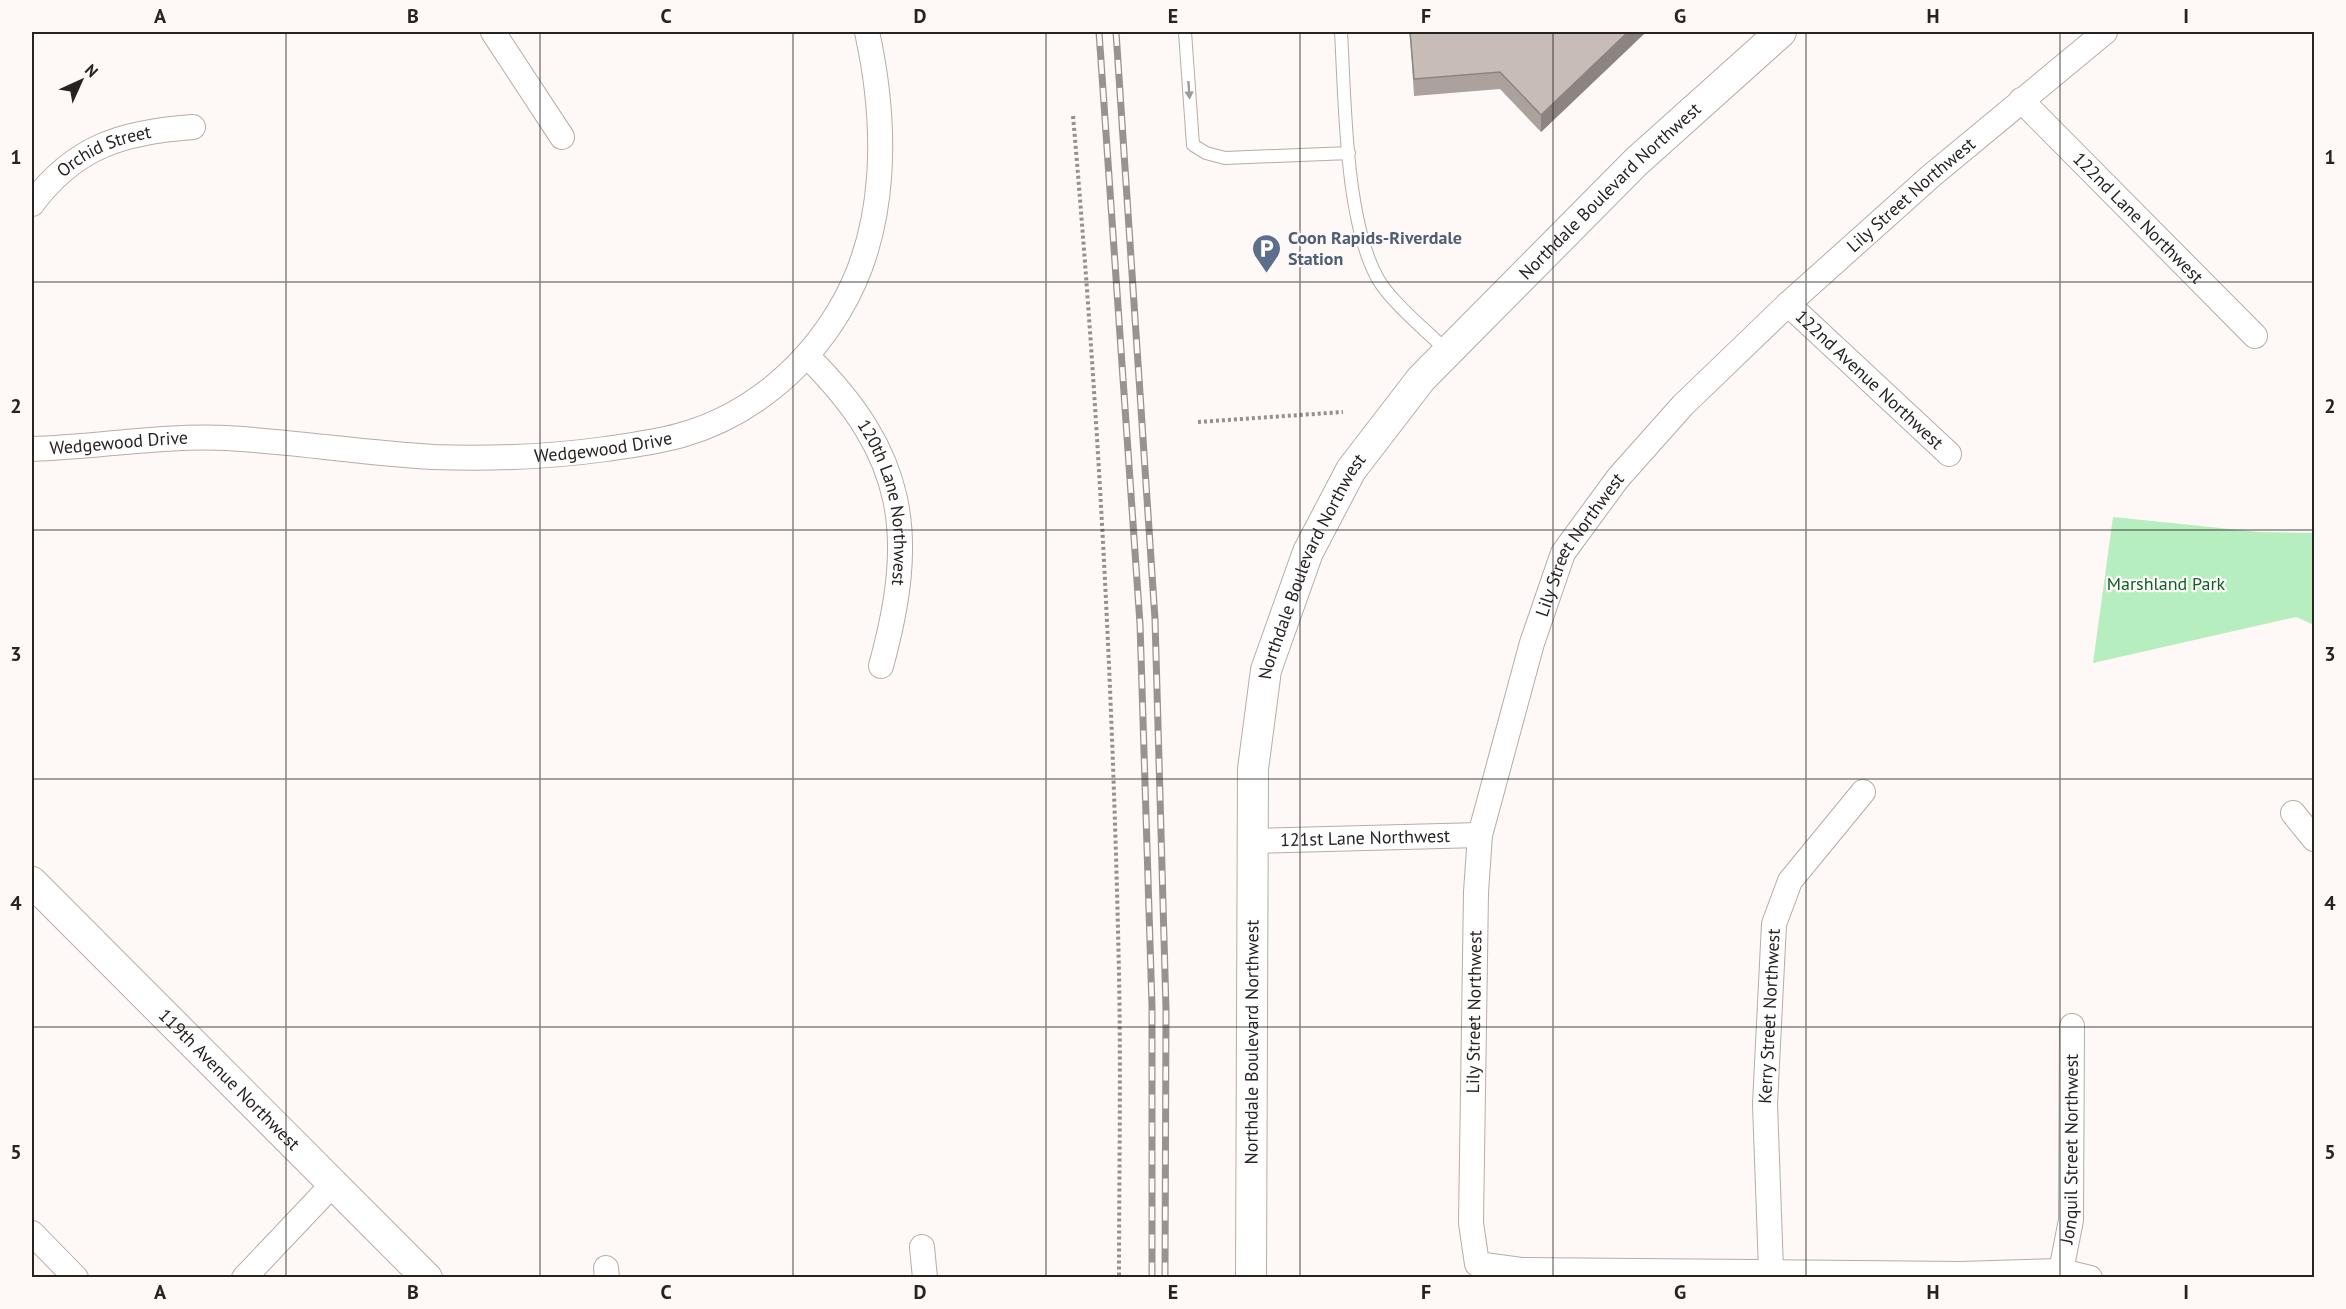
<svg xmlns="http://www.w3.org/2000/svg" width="2346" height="1309" font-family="'PT Sans',sans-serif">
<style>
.green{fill:#b7eebf}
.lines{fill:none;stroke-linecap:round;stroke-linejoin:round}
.service-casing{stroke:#b8aca7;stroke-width:14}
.minor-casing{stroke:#b8aca7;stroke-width:26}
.tertiary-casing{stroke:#b8aca7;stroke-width:32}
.path{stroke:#95908e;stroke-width:4;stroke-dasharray:3 3;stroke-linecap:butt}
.service{stroke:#fff;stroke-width:12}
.minor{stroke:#fff;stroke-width:24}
.tertiary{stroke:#fff;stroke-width:30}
.rail-casing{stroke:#989290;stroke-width:7}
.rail{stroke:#fef8f6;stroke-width:4.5;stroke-dasharray:14;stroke-linecap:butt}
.wall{fill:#aca29d}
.shaded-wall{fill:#8c8480}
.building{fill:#c8bcb7;stroke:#8c8480;stroke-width:1.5}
.oneway{fill:#9e9c9b}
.grid{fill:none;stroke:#272321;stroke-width:1.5;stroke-opacity:0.55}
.labels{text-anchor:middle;stroke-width:4.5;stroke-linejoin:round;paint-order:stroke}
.street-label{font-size:18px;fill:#272321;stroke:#fef8f6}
.service-label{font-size:18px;font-weight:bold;fill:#4e5e75;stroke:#fef8f6;text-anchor:start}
.park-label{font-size:18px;fill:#09622a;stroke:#fef8f6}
.neatline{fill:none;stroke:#272321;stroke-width:2}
.grid-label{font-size:20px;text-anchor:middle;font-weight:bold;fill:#272321}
</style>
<rect width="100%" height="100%" fill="#fef8f6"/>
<path class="green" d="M2113 517 2259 532 2314 533V625L2296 617 2093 663Z"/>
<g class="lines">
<defs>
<path id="service" d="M1185 32 1193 145 1206 153 1225 158 1349 153
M1341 32C1345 100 1345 221 1378 279 1391 302 1428 332 1448 352"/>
<g id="minor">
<path d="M493 32 562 137"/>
<path id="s1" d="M2021 100 2255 336"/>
<path id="s2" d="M32 204C75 146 123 132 193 127"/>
<path id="s3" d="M1788 304 1949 454"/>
<path id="s4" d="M808 357C907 455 917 535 881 666"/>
<path id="s5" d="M32 449C97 447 161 435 227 438 296 442 364 453 433 457 491 459 549 457 606 449 632 445 659 442 685 434 750 415 805 368 839 311 889 229 887 123 867 32"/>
<path d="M2293 813 2314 839"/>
<path id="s6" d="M1251 841 1480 835"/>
<path d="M32 1233 76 1278"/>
<path d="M922 1247 925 1278"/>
<path d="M606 1268 607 1278"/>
<path id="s7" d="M1771 1270 1765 1104 1774 924 1790 881 1863 792"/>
<path id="s8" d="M2061 1271 2071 1220 2072 1026"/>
<path d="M244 1278 333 1184"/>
<path id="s9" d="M2090 1278 2061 1271 1960 1274 1521 1270 1477 1264 1471 1223 1476 892 1480 835 1532 643 1563 553 1618 478 1683 405 1788 304 1931 176 2105 32"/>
</g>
<g id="tertiary">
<path id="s10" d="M32 882 427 1278"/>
<path id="s11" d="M1251 1278 1253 769 1266 670 1308 552 1351 470 1421 379 1636 162 1781 32"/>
</g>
</defs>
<use href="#service" class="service-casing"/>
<use href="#minor" class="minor-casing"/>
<use href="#tertiary" class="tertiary-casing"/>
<path class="path" d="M1073 116C1098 401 1113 688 1119 974 1121 1075 1119 1176 1119 1278
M1198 422 1343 412"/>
<use href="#service" class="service"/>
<use href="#minor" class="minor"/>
<use href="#tertiary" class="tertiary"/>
<defs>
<path id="rail" d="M1099 32 1140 624 1152 1006V1278
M1116 32 1155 619 1166 1009 1165 1278"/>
</defs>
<use href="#rail" class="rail-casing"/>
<use href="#rail" class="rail"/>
</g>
<path class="wall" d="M1410 32H1646L1541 132 1500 89 1414 96Z"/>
<path class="shaded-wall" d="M1628 32H1646L1541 132V115Z"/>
<path class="building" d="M1410 32H1628L1541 115 1500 72 1414 79Z"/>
<defs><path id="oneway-solid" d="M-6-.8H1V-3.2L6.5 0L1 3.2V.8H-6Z" transform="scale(1.5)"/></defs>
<use class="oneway" href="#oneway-solid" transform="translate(1189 90) rotate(86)"/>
<path class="grid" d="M286 32V1278M540 32V1278M793 32V1278M1046 32V1278M1300 32V1278M1553 32V1278M1806 32V1278M2060 32V1278M32 282H2314M32 530H2314M32 779H2314M32 1027H2314"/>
<defs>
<symbol id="parking-pin" viewBox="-11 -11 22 30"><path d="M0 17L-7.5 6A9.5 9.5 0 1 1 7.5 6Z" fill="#5c6f8a" stroke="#fef8f6"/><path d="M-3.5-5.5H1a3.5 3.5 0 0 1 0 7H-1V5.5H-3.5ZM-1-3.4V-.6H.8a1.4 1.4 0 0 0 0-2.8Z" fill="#fff"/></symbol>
</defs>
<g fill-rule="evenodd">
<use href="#parking-pin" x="1250" y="232" width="33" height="45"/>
</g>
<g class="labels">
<g class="street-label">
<text dy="6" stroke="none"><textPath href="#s2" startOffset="92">Orchid Street</textPath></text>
<text dy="6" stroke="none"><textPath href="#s11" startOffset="1208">Northdale Boulevard Northwest</textPath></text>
<text dy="6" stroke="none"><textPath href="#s9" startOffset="1839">Lily Street Northwest</textPath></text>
<text dy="6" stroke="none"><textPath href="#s1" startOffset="166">122nd Lane Northwest</textPath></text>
<text dy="6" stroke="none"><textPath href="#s3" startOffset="111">122nd Avenue Northwest</textPath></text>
<text dy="6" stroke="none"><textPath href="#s5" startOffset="87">Wedgewood Drive</textPath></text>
<text dy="6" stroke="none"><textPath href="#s5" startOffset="573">Wedgewood Drive</textPath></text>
<text dy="6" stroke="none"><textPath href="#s4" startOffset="170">120th Lane Northwest</textPath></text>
<text dy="6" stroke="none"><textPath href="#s9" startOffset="1353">Lily Street Northwest</textPath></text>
<text dy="6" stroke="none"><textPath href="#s11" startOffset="722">Northdale Boulevard Northwest</textPath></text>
<text dy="6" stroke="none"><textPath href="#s6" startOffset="114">121st Lane Northwest</textPath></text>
<text dy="6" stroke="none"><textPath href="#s9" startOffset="867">Lily Street Northwest</textPath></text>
<text dy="6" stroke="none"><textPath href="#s7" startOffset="254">Kerry Street Northwest</textPath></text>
<text dy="6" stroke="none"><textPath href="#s11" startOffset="236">Northdale Boulevard Northwest</textPath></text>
<text dy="6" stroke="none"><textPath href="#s10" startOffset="279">119th Avenue Northwest</textPath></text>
<text dy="6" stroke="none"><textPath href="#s8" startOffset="123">Jonquil Street Northwest</textPath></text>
</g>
<g class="service-label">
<text x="1288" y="244">Coon Rapids-Riverdale<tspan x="1288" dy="21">Station</tspan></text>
</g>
<g class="park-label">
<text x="2166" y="590">Marshland Park</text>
</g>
</g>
<rect width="2346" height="1309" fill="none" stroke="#fef8f6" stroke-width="66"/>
<g transform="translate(81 81) rotate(45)" stroke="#fef8f6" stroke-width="4.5" paint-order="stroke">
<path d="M0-4.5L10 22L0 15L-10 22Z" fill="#272321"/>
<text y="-9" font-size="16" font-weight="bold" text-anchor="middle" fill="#272321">N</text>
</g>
<rect x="33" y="33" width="2280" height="1243" class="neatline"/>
<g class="grid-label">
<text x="160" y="23">A</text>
<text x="413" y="23">B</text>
<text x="666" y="23">C</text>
<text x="920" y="23">D</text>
<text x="1173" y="23">E</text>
<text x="1426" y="23">F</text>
<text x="1680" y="23">G</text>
<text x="1933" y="23">H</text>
<text x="2186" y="23">I</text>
<text x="16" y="164">1</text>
<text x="2330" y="164">1</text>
<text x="16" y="413">2</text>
<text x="2330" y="413">2</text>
<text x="16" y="661">3</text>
<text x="2330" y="661">3</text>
<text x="16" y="910">4</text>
<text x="2330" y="910">4</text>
<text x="16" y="1159">5</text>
<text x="2330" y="1159">5</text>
<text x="160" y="1299">A</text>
<text x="413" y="1299">B</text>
<text x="666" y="1299">C</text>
<text x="920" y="1299">D</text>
<text x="1173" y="1299">E</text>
<text x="1426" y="1299">F</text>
<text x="1680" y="1299">G</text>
<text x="1933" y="1299">H</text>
<text x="2186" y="1299">I</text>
</g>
</svg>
